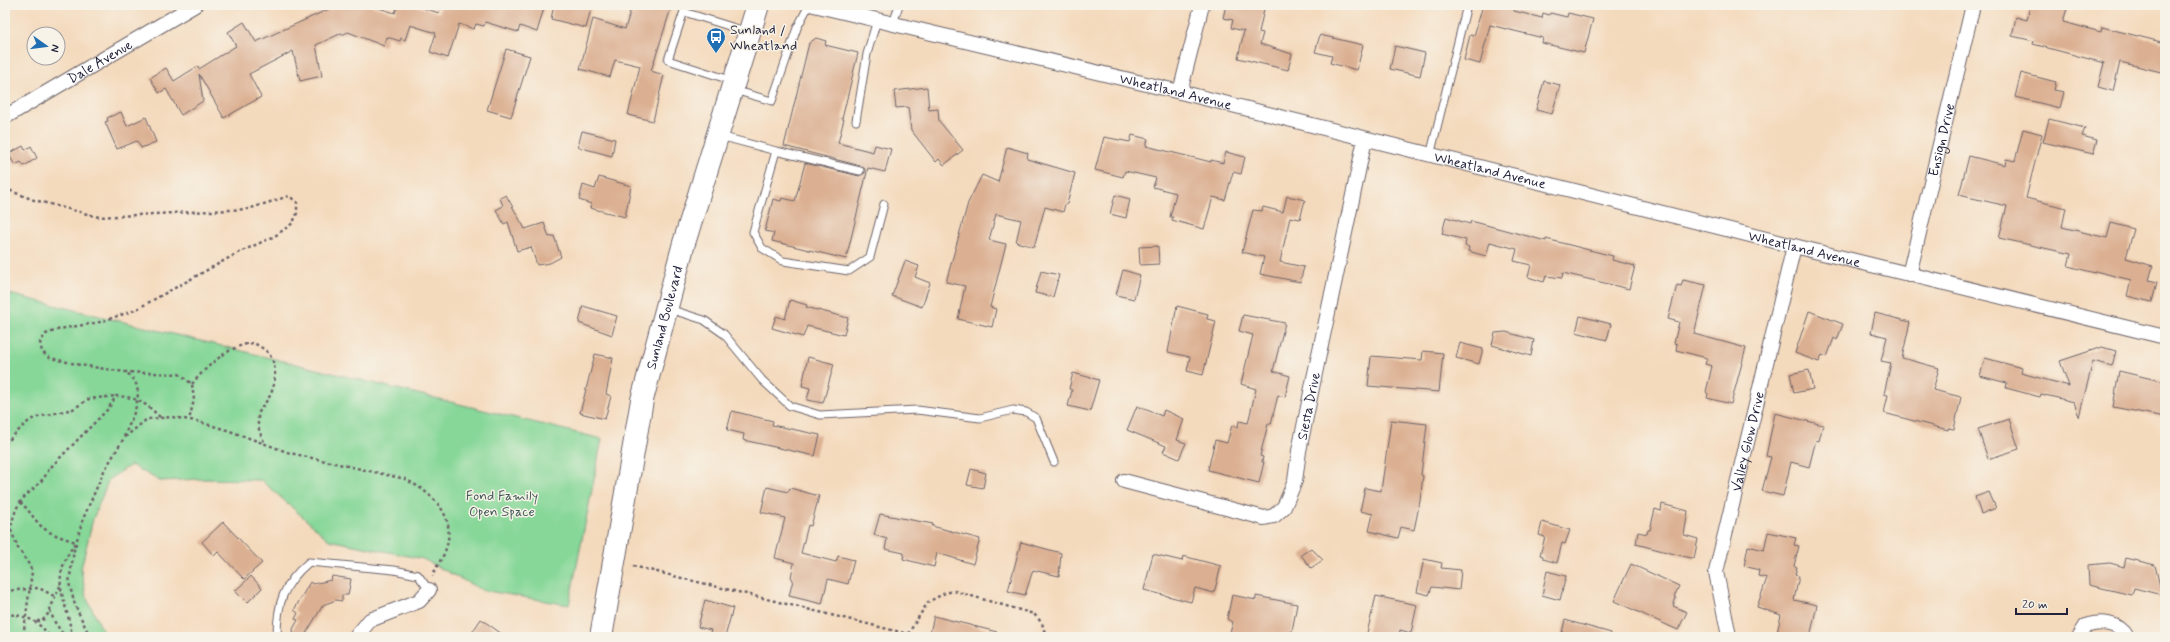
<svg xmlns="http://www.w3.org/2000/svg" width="2170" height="642" font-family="Mynerve,sans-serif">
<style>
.green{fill:#86d798;stroke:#547c6a}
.building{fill:#dbaf91}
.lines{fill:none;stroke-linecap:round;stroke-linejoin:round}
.lane-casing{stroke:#6c6268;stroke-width:9}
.street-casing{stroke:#6c6268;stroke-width:16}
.primary-casing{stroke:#6c6268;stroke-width:24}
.path{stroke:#6c6268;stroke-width:2.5;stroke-dasharray:3 3;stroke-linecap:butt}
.lane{stroke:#fff;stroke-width:7}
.street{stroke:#fff;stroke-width:14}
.primary{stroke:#fff;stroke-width:22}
.labels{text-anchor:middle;stroke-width:3;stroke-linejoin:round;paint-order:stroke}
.poi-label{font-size:14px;fill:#22223b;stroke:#f7f3e8;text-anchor:start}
.street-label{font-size:14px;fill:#22223b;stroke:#f7f3e8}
.park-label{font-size:14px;fill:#405857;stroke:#f7f3e8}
</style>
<rect width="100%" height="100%" fill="#f7f3e8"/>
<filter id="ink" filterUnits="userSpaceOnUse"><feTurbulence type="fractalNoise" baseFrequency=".025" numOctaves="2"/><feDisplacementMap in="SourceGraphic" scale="8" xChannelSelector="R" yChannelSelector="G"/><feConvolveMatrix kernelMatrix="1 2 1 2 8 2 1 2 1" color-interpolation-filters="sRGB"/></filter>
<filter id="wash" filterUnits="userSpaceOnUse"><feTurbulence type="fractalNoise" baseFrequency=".012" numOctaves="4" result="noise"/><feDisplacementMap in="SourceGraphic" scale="16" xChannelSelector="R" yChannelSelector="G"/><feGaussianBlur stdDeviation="0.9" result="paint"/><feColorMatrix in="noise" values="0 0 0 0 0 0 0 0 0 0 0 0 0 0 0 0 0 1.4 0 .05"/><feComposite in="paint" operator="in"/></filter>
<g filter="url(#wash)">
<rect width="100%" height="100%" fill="#f4dabd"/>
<path class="green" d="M5 293 602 439 569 605 482 590 423 559 329 540 261 480 201 479 160 481 131 465 109 479 93 519 81 569 86 597 106 637H5Z"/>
<g id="blocks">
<path class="building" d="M338 5H369L395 13 398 5H414L439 13 441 5H536L544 8 537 32 520 26 518 32 485 22 484 26 476 24 474 29 459 24 448 58 430 52 436 33 410 25 405 40 401 38 400 41 387 37 384 46 348 32 342 35V33L316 45 322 76 300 81 293 51 249 74 261 97 224 118 199 74 203 101 181 115 166 89 159 93 150 78 166 68 174 81 198 66 199 69 236 46 228 32 244 22 256 42Z
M554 5H592L586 28 551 19Z
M632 5H672L651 71 664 75 653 121 628 115 640 66 615 60 610 77 580 69 593 19 625 29Z
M1226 5H1265L1259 32 1263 33 1260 44 1292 54 1288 70 1238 58 1244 31 1231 28 1233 20 1223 18Z
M1483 5H1515L1514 11 1542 18 1543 13 1549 15 1550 13 1567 17 1568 13 1593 19 1584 53 1542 43 1543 38 1490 25 1480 64 1464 60 1470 35 1474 36Z
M2030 5H2068L2063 22 2101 32 2102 27 2165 43V73L2120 62 2113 91 2098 87 2104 63 2033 44 2034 41 2012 36 2016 17 2027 20Z
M1320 35 1363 45 1357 70 1330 63 1332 56 1315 52Z
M816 38 826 41 825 45 858 53 842 119H844L838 143 873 152 875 145 891 149 885 172 868 168 846 259 772 241 774 233 765 231 773 199 781 201 782 198 795 201 805 163 859 176 865 173V169L861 166 784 146 809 43Z
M1395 46 1425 53 1420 76 1390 69Z
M506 49 530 56 511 117 487 110Z
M2021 73 2056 82 2054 90 2064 92 2060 108 2015 97Z
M1544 81 1560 85 1552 114 1536 110Z
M927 87 929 110 938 109 939 121 963 150 944 165 939 159 936 162 911 130 908 107 896 108 894 91Z
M121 112 127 126 146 117 156 142 141 148 137 141 117 149 105 122 108 121 107 118Z
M2049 119 2085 128 2082 136 2097 140 2093 154 2043 142Z
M2023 129 2042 134 2026 198 2066 208 2062 227 2107 238 2111 223 2134 229 2126 258 2153 266 2149 280 2157 282 2152 302 2127 296 2131 280 2095 271V273L2068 266 2071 254 1999 238 2007 206 1959 195 1969 156 2005 165 2006 159 2015 161Z
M582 131 615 139 612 156 578 147Z
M1132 135 1148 139 1146 146 1211 162V160L1223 163 1226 152 1245 157 1241 174 1233 172 1225 200 1213 197 1204 229 1172 220 1173 217H1170L1176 193 1153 187 1156 178 1125 171 1123 177 1095 170 1104 137 1130 142Z
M23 146 25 150 31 146 37 158 24 166 21 162 15 165 8 154Z
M1007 147 1028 153 1027 159 1075 173 1067 204H1065L1063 212 1045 207 1034 247 1016 242 1021 220 996 214 989 240 1006 244 990 307 996 309 992 327 958 319 965 286 946 282 968 203 982 175 998 182Z
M599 177 631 186 625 217 590 208 591 204 579 200 583 185 595 189Z
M506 195 525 229 544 223 549 237 554 236 561 257 550 263 537 265 531 247 517 251 508 222 504 224 496 210 503 206 500 198Z
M1115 195 1130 199 1126 218 1110 214Z
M1287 196 1305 200 1300 219 1290 217 1280 262 1304 267 1300 282 1260 274 1264 257 1242 252 1253 210 1262 211 1263 207 1283 212Z
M1446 217 1470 224 1471 221 1546 241V239L1613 256 1612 260 1635 266 1629 289 1563 273 1562 278 1546 276 1544 282 1528 277 1531 265 1514 261 1517 249 1490 242 1486 256 1468 251 1469 247 1465 246 1466 240 1442 234Z
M1158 246 1159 264 1140 265 1139 247Z
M905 261 919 266 915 277 930 283 922 307 892 296Z
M1123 270 1140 275 1134 299 1116 295Z
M1041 271 1059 275 1053 297 1035 293Z
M1683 280 1706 285 1694 334 1746 348 1731 404 1707 398 1708 394 1706 392 1712 366 1705 364 1707 358 1676 350 1677 344 1674 343 1679 322 1668 319 1677 285 1681 286Z
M790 300 807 305 806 307 848 318 844 335 807 326 803 337 772 328 776 316 785 319Z
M583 306 617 316 612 335 579 323Z
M1177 306 1208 314 1207 319 1216 321 1203 375 1187 371 1190 357 1168 352Z
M1809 311 1843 324 1837 340 1834 338 1827 357 1822 355 1819 362 1795 353Z
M1875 313 1910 322 1902 358 1939 368 1933 390 1961 397 1954 429 1948 428V430L1884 413 1888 395 1884 394 1891 363 1881 361 1887 337 1871 333Z
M1243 315 1285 323 1273 371 1290 376 1285 397 1278 395 1271 424H1268L1260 456 1263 457 1262 462H1264L1259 483 1208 470 1215 440 1227 443 1232 425 1238 427 1239 421 1248 423 1256 389 1241 384 1253 335 1239 331Z
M1580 316 1611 324 1607 340 1576 332Z
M1506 332 1534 340 1531 356 1492 345 1495 333Z
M1460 343 1483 349 1479 364 1456 358Z
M2102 347 2116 351 2112 366 2093 361 2079 417 2074 402 2041 394 2040 397 2006 388 2007 383 1980 376 1985 358 2022 368 2021 373 2069 386 2060 361Z
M1423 351 1443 353 1439 392 1368 386 1371 356 1422 360Z
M595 354 613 358 606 394 611 396 605 419 580 413Z
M808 357 834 364 823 403 807 400 810 388 802 386Z
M1809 370 1813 389 1794 393 1790 374Z
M2119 371 2165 382V417L2113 407Z
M1073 373 1099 380 1090 411 1068 406 1072 390 1069 389Z
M1137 406 1162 416 1164 410 1184 419 1177 440 1186 443 1179 459 1163 452 1166 446 1127 430Z
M732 411 773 421 772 425 820 435 815 456 743 440 744 434 727 430Z
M1775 413 1823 425 1819 441 1816 440 1809 467 1791 462 1783 496 1762 491 1771 457 1766 456Z
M2009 419 2019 449 1988 459 1978 429Z
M1391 420 1427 424 1421 475 1423 476 1420 501 1414 530 1401 527 1398 538 1369 531 1373 514 1360 511 1365 488 1381 491Z
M971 469 986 473 983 488 967 485Z
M767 487 788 492 790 488 819 496 811 526 808 525 801 553 836 562 838 556 854 560 848 584 828 579 822 604 789 596 793 580 791 577 794 563 775 558 785 518 761 512Z
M1989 492 1996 508 1981 514 1975 497Z
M1662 504 1688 511 1684 535 1698 539 1694 559 1636 544 1638 532 1647 534 1648 530H1650L1655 509 1661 511Z
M880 514 933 524 932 526 980 539 973 564 937 553 934 567 903 559 904 553 885 549 887 539 874 535Z
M223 522 262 563 244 579 218 552 214 556 202 542Z
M1542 522 1570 530 1565 544 1562 543 1557 563 1543 559V556L1540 555 1545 537 1539 535Z
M1768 532 1796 538 1794 545 1799 546 1794 566 1797 567 1795 575 1799 576 1794 600 1817 605 1810 637H1776L1781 615 1757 607 1767 578 1758 576 1759 570 1744 566 1748 546 1764 550Z
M1021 542 1061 553 1059 576 1033 570 1025 595 1008 591Z
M1311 548 1323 560 1311 568 1301 555Z
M1153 554 1182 561 1183 556 1221 566 1214 593 1195 588 1191 602 1144 590Z
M2126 558 2155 565 2162 595 2134 588 2132 595 2089 585 2088 565 2110 563 2124 567Z
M1424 559 1442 563 1441 568 1461 570 1459 590 1432 587 1429 595 1417 592Z
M1631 564 1679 586 1674 597 1676 598 1673 606 1687 612 1678 630 1614 601Z
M1547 571 1566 576 1560 600 1542 595Z
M251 576 262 588 247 603 235 591Z
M332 576 351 579 348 595H342V601L336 600 323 605 304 637H294L293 629 298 620 295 619 298 613 294 610 310 582 313 584 331 580Z
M1232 595 1256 600V596L1297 604 1291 637H1250L1230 633 1233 622 1227 619Z
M1376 596 1417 605 1411 633 1400 630 1399 637H1366Z
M705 600 733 608 725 637H709L711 630 698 627Z
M934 616 997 632 996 637H929Z
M481 619 506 637H469Z
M1565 620 1611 633V637H1561Z"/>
</g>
</g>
<g filter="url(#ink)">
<use href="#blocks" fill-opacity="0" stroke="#6c6268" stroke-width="1"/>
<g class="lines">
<defs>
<path id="lane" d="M686 5 668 60 733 81
M684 12 748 32
M893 24 899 5
M734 90 772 101 797 28 809 5
M856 121 867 54 877 20
M720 136 776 151 860 171
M776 151 753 232 762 248 783 261 849 271 870 257 884 204
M1430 156 1467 5
M669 309 704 320 724 334 762 380 790 406 820 415 917 410 980 418 1013 410 1026 412 1036 418 1054 462
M277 637C277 603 283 584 309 562L394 570 418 575 429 590"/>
<g id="street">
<path id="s1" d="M814 5 1180 92 1794 246 2165 337"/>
<path d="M1180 92 1202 5"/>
<path id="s2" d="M5 117 195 5"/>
<path id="s3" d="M1909 275 1973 5"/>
<path id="s4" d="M1124 481 1264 518 1274 516 1284 507 1295 481 1299 451 1314 378 1365 139"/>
<path d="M356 637 370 620 419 601 429 590"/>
<path id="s5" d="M1728 637 1729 636 1716 572 1794 246"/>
<path d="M2079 637 2086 626C2100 621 2119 622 2127 637"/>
</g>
<g id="primary">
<path id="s6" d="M601 637 642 400 684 243 758 5"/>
</g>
</defs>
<use href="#lane" class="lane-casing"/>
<use href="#street" class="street-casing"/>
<use href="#primary" class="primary-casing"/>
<path class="path" d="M5 187 11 191 34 200 99 217 248 209 289 196 297 202V213L293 223 275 236 236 254 135 310 100 322 60 329 46 334 40 342 42 352 50 358 80 365 125 372 179 374 192 384 194 400 189 420
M192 384C208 365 229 345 254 343 259 346 266 350 269 354 278 366 276 387 268 399 264 405 258 410 258 418 257 428 261 435 265 444
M124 437C132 417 150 386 125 372
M5 444 25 424 34 418 73 409 89 399 115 396
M20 502C28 509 32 516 39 524 48 534 64 538 76 542 47 582 67 596 72 637
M11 530 18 548 30 566 32 572 23 637
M633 566 908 634 910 637
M5 567C9 548 9 517 21 501 30 490 43 483 49 469L108 409 116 396C138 397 145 403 161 418
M5 591 39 588 54 596
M50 610 54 621 65 637
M5 614C25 615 38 620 50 637
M37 621H42L48 614 60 586
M908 634 928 602 945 593 954 591 1034 614 1042 623 1046 637
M90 637 75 605 69 583 74 550 83 519 104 471 124 438 147 419 172 417 196 421 227 430 290 453 405 479C435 495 459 517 444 554 440 562 435 568 433 576"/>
<use href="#lane" class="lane"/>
<use href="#street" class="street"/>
<use href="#primary" class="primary"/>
</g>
</g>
<defs>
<symbol id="bus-pin" viewBox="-11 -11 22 30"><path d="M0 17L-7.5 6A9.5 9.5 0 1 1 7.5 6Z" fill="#1f6fb2" stroke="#f7f3e8"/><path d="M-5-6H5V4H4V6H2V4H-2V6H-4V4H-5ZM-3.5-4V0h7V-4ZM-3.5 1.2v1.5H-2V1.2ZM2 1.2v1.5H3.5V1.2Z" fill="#fff"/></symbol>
</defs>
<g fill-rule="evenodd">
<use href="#bus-pin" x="705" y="26" width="22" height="30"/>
</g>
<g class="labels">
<g class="poi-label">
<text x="730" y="34">Sunland /<tspan x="730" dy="16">Wheatland</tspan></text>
</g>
<g class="street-label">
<text dy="5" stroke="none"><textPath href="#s2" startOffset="110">Dale Avenue</textPath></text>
<text dy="5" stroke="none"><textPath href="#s1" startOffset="372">Wheatland Avenue</textPath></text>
<text dy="5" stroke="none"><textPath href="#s3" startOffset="139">Ensign Drive</textPath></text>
<text dy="5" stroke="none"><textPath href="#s1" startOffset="696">Wheatland Avenue</textPath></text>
<text dy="5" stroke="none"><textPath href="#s1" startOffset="1020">Wheatland Avenue</textPath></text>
<text dy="5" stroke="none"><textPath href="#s6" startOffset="326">Sunland Boulevard</textPath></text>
<text dy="5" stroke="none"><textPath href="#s4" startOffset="273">Siesta Drive</textPath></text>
<text dy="5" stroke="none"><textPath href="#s5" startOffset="201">Valley Glow Drive</textPath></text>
</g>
<g class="park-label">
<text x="502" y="500">Fond Family<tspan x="502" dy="16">Open Space</tspan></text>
</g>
</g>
<rect width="2170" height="642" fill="none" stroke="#f7f3e8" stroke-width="20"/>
<g transform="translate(46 46) rotate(104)"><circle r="19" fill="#f7f3e8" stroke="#a29fa3"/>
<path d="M0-3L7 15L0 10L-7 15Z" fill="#1f6fb2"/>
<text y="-6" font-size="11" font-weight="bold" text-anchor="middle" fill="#22223b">N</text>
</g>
<path d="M2016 608v6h51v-6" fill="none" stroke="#22223b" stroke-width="2"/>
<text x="2022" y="608" font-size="12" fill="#22223b" stroke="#f7f3e8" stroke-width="3" paint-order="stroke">20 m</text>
</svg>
